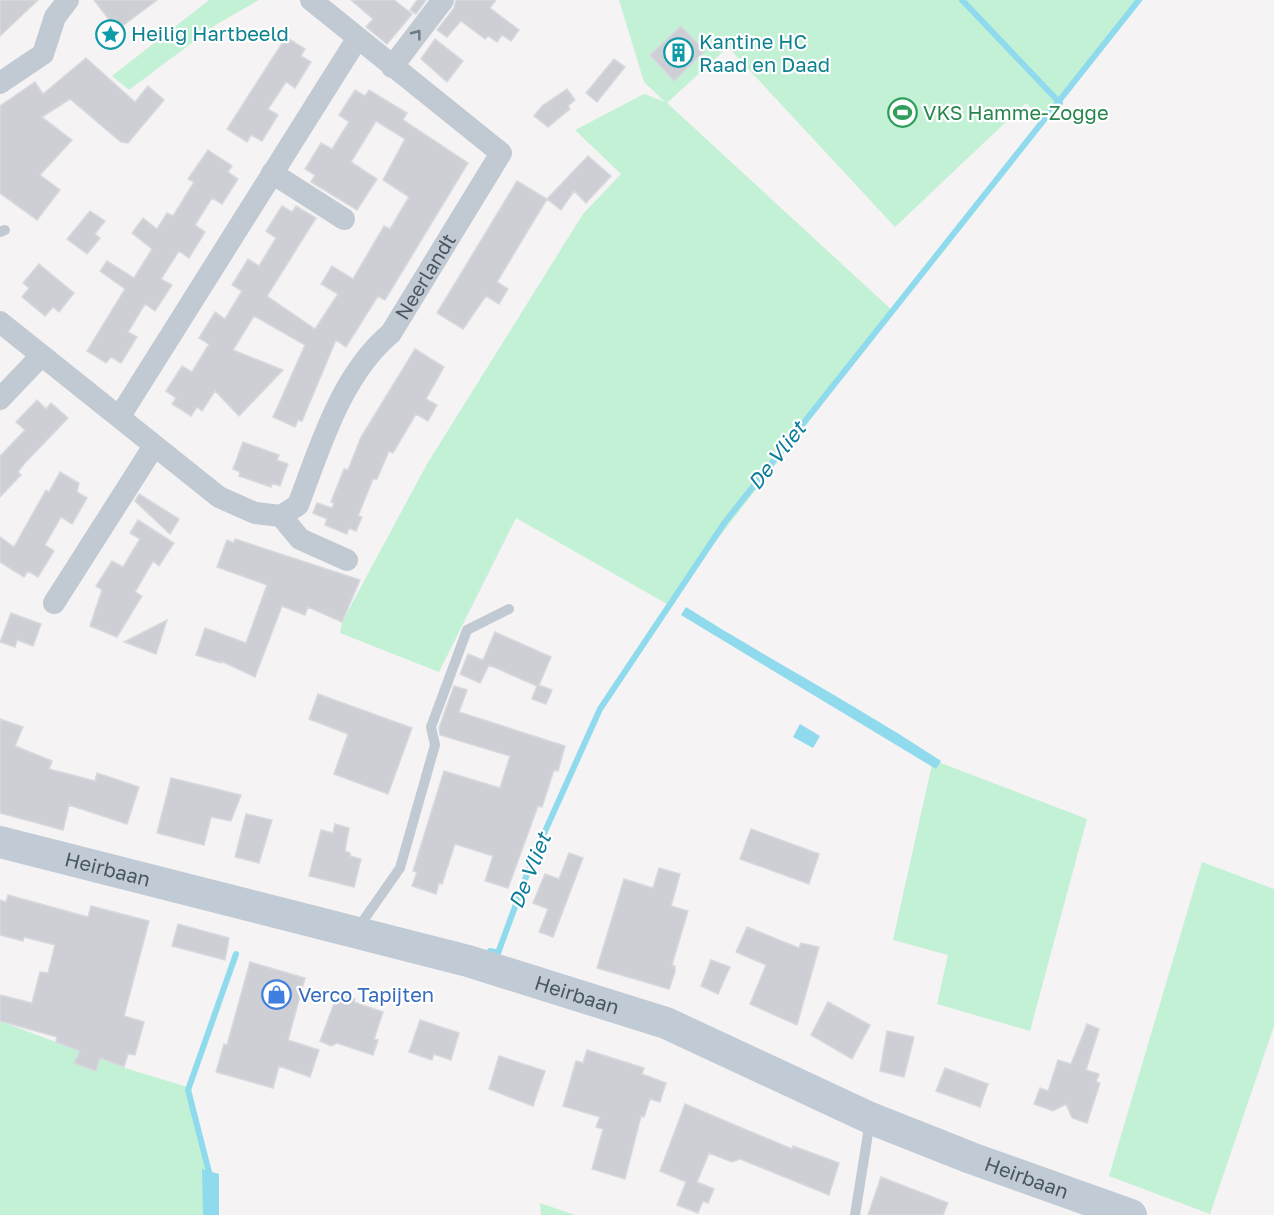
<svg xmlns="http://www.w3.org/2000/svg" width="1274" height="1215" font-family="'Golos Text',sans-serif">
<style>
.green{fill:#c3f1d5}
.water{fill:#90daee}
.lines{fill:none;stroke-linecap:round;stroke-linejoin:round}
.stream{stroke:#90daee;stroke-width:6}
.building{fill:#cdcfd5;stroke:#d7d9de;stroke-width:1.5}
.service{stroke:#c1cad2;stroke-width:10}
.minor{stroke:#c1cad2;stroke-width:22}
.secondary{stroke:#c1cbd6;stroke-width:32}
.oneway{stroke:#6e7983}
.labels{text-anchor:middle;stroke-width:4.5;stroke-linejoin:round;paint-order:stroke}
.culture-label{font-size:20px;fill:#0d838f;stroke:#fff;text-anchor:start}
.leisure-label{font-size:20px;fill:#27864d;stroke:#fff;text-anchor:start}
.street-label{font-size:20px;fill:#4a5661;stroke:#fff}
.shop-label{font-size:20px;fill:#366cbe;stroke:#fff;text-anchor:start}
.water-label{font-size:21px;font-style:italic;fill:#0c7c9b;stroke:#fff}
</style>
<rect width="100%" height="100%" fill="#f5f3f3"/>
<path class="green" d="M209 0H259L217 24 129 90 112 76Z
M619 0H1142L1045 122 1026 103 895 227 728 47 667 103 894 312 667 604 516 518 439 672 340 633 342 622 427 464 583 214 621 174 575 130 644 94 665 102 644 82Z
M933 760 1087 819 1030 1031 937 1004 948 955 893 940Z
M1202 862 1274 889V1026L1210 1214 1109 1176Z
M0 1021 125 1068 191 1088 210 1169 215 1215H0Z
M540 1203 575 1215H541Z"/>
<path class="water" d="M686 607C770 660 858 706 941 761L936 769 681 615Z
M800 724 820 736 813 748 793 737Z
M202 1169 219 1174V1215H203Z"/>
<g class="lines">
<path class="stream" d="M962 0 1060 103
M490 951 498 953 533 858 600 709 725 522 1139 0
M210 1176 188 1090 236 954"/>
</g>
<path class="building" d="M0 0H38L0 36Z
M94 0H157L117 30Z
M351 0H394L412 14 387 44 366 27 373 19Z
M417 0H426L416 14 410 10Z
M456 0H496L490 8 519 30 511 41 502 35 497 42 488 36 485 39 461 21 447 37 437 30 454 8Z
M681 26 705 51 674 81 650 55Z
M286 37 305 49 301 56 311 62 295 88 286 82 268 109 278 115 262 141 251 135 247 142 227 129Z
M435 39 463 61 447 82 421 59Z
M86 58 135 102 148 86 164 100 128 143 121 142 70 99 42 117 72 140 40 175 60 190 37 220 0 193V106L35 82 43 94Z
M614 59 625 67 597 102 586 93Z
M567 89 575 100 568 106 570 109 548 127 534 116 542 106Z
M355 90 365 96 369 90 407 113 403 120 468 163 385 300 378 296 346 347 336 340 302 421 298 420 295 427 273 417 305 345 254 316 233 350 283 370 239 416 215 391 202 411 197 407 191 416 172 404 176 398 166 391 182 366 192 372 209 344 199 338 215 312 225 319 242 291 232 285 248 259 259 266 276 238 266 231 282 206 292 212 296 206 316 218 267 296 315 329 338 294 321 284 332 266 353 279 384 226 390 229 409 197 383 180 405 139 376 121 351 162 377 179 357 210 311 182 315 175 305 169 321 143 332 149 349 122 339 115Z
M208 150 232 166 228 172 238 179 222 204 212 198 195 225 205 232 189 258 179 251 161 279 172 285 155 311 145 304 128 332 137 337 121 363 111 357 106 363 87 351 125 289 100 271 107 261 134 278 152 249 132 233 143 218 157 229 167 213 173 216 194 182 188 179Z
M588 156 611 176 586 203 574 191 561 210 547 199Z
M517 181 547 199 497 282 508 289 499 304 486 296 463 329 437 313Z
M90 211 105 221 95 234 100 238 87 254 67 239Z
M39 264 74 293 59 312 53 307 45 316 22 297 29 288 23 283Z
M415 349 444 367 426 399 437 405 428 421 416 414 393 453 389 451 377 479H373L358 516 362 517 356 531 349 528 347 534 325 525 327 519 313 513 317 503 332 508 334 503 331 502 344 469 348 470 361 437Z
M37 400 46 409 51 403 68 418 24 464 18 472 21 475 0 497V456L25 430 16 422Z
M243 442 279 455 277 460 288 464 280 486 272 483 271 487 239 476 240 472 233 469Z
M60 472 79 483 77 492 87 498 72 524 61 517 45 545 54 551 38 577 28 571 24 577 0 562V537L14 547 46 490 49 492Z
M139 494 179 519 170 534 135 501Z
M138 520 174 543 159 566 153 561 135 592 142 596 117 637 90 626 102 590 96 586 112 561 123 567 140 539 130 533Z
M235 539 360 580 342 622 308 607 305 615 282 606 255 677 221 661V663L196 655 205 628 246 643 267 585 217 567 227 540 234 543Z
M11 613 41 624 33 646 17 640 15 647 0 642Z
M167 620 156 654 124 642Z
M495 632 551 657 539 685 552 690 546 704 532 699 537 686 489 665 480 683 460 674 468 654 483 660Z
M454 686 467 690 459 712 565 746 558 771 554 770 542 807 538 806 508 888 485 881 493 856 455 844 442 884 439 883 436 894 412 886 417 872 413 871 444 771 500 788 510 756 440 735 439 728Z
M318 694 412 728 388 794 334 774 348 734 309 719Z
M0 719 23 727 15 746 52 761 49 769 95 781 97 773 139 787 127 824 69 805 63 830 0 813Z
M171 778 241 795 231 821 211 817 204 845 157 833Z
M246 814 272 820 259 863 235 857Z
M335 824 349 828 345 851 350 853V856L361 859 354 887 309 876 321 830 333 833Z
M751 829 819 854 809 884 740 859Z
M569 853 583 858 553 937 539 932 548 909 533 903 545 874 559 879Z
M659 868 680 874 671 906 688 911 672 965 675 966V972L669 989 597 968 624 879 653 888Z
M8 895 88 917 91 906 149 921 124 1016 144 1022 135 1055 128 1054 124 1067 100 1058 96 1071 74 1063 80 1051 56 1042 57 1037 0 1021V995L32 1003 40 972 48 973 55 945 24 937 23 941 0 935V900L6 902Z
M178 924 229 938 225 960 172 946Z
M747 927 799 948 801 943 819 947 797 1025 750 1004 766 965 736 952Z
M711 960 730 967 718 994 701 986Z
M250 962 305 978 288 1040 319 1050 310 1077 279 1066 273 1088 216 1072 224 1044 227 1045Z
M338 993 355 999 354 1002 383 1012 374 1039 378 1040 373 1055 337 1043 331 1046 320 1041Z
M828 1002 870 1025 852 1059 811 1035Z
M420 1020 459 1033 451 1060 434 1054 432 1060 409 1052Z
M1087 1024 1099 1029 1086 1070 1099 1074 1096 1082 1100 1083 1087 1123 1072 1118 1066 1104 1053 1111 1034 1104 1040 1088 1048 1091 1058 1060 1071 1064Z
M887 1031 914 1037 904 1077 880 1071Z
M587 1050 644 1068 642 1074 666 1083 660 1102 650 1099 644 1117 641 1116 625 1179 592 1169 603 1129 596 1127 600 1117 563 1106 576 1061 583 1063Z
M499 1056 545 1071 533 1106 489 1089Z
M945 1068 988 1084 980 1107 936 1091Z
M685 1104 792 1149 793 1146 839 1163 829 1195 740 1159 732 1162 709 1153 697 1182 714 1189 708 1203 703 1201 698 1213 677 1205 686 1182 660 1171Z
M881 1177 948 1203 943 1215H868Z"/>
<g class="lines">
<path class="service" d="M0 232 5 230
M358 928 400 868 435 745 431 727 467 630 509 609
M855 1215 870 1121"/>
<g class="minor">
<path d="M392 67 443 0"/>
<path d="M0 83 43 54 55 17 68 0"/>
<path d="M272 173 344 219"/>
<path id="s1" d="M0 322 219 497 255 513 281 516 298 505C321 445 341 375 391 333L501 153 311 0"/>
<path d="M0 399 41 356"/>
<path d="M120 416 357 39"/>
<path d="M281 516 300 539 347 560"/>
<path d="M54 603 154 446"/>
</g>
<path class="secondary" id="s2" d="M0 842 468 961 666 1023 870 1118 971 1158 1131 1215"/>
</g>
<defs><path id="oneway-chevron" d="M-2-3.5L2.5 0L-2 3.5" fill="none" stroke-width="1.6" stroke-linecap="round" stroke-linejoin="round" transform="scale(1.5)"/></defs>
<use class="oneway" href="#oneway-chevron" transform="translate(417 34) rotate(-53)"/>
<defs>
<symbol id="sight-ring" viewBox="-11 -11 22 22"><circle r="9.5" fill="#fff" stroke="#0f9aa8" stroke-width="1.5"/><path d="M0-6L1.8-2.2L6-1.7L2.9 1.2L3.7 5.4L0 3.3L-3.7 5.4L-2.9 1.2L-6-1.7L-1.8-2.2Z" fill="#0f9aa8"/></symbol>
<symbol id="building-ring" viewBox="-11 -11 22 22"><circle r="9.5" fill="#fff" stroke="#0f9aa8" stroke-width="1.5"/><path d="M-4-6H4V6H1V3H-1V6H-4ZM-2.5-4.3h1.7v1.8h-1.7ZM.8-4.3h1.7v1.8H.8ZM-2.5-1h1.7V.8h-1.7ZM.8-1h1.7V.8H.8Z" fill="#0f9aa8"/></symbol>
<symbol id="stadium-ring" viewBox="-11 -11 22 22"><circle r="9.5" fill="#fff" stroke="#2e9e5b" stroke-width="1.5"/><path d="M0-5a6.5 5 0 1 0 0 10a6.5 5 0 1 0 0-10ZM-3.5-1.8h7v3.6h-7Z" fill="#2e9e5b"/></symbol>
<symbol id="shop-ring" viewBox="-11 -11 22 22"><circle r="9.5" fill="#fff" stroke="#3f7fe0" stroke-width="1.5"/><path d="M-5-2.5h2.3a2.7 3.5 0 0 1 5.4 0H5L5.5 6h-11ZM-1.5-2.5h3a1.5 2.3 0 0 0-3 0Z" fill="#3f7fe0"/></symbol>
</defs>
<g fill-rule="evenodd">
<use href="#sight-ring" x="94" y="18" width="33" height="33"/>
<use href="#building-ring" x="662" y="36" width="33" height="33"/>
<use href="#stadium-ring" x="886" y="96" width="33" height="33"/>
<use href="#shop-ring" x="260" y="978" width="33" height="33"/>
</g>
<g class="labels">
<g class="culture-label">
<text x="131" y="41">Heilig Hartbeeld</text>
<text x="699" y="49">Kantine HC<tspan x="699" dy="23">Raad en Daad</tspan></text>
</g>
<g class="leisure-label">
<text x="923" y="120">VKS Hamme-Zogge</text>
</g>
<g class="street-label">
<text dy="7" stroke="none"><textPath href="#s1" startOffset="630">Neerlandt</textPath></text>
<text dy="7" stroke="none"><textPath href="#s2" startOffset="111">Heirbaan</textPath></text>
<text dy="7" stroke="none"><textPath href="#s2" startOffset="597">Heirbaan</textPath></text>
<text dy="7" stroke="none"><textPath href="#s2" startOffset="1083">Heirbaan</textPath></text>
</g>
<g class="shop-label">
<text x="298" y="1002">Verco Tapijten</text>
</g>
<g class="water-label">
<text transform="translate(777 456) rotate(-52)" y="7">De Vliet</text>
<text transform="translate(530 871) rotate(-68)" y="7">De Vliet</text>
</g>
</g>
</svg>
